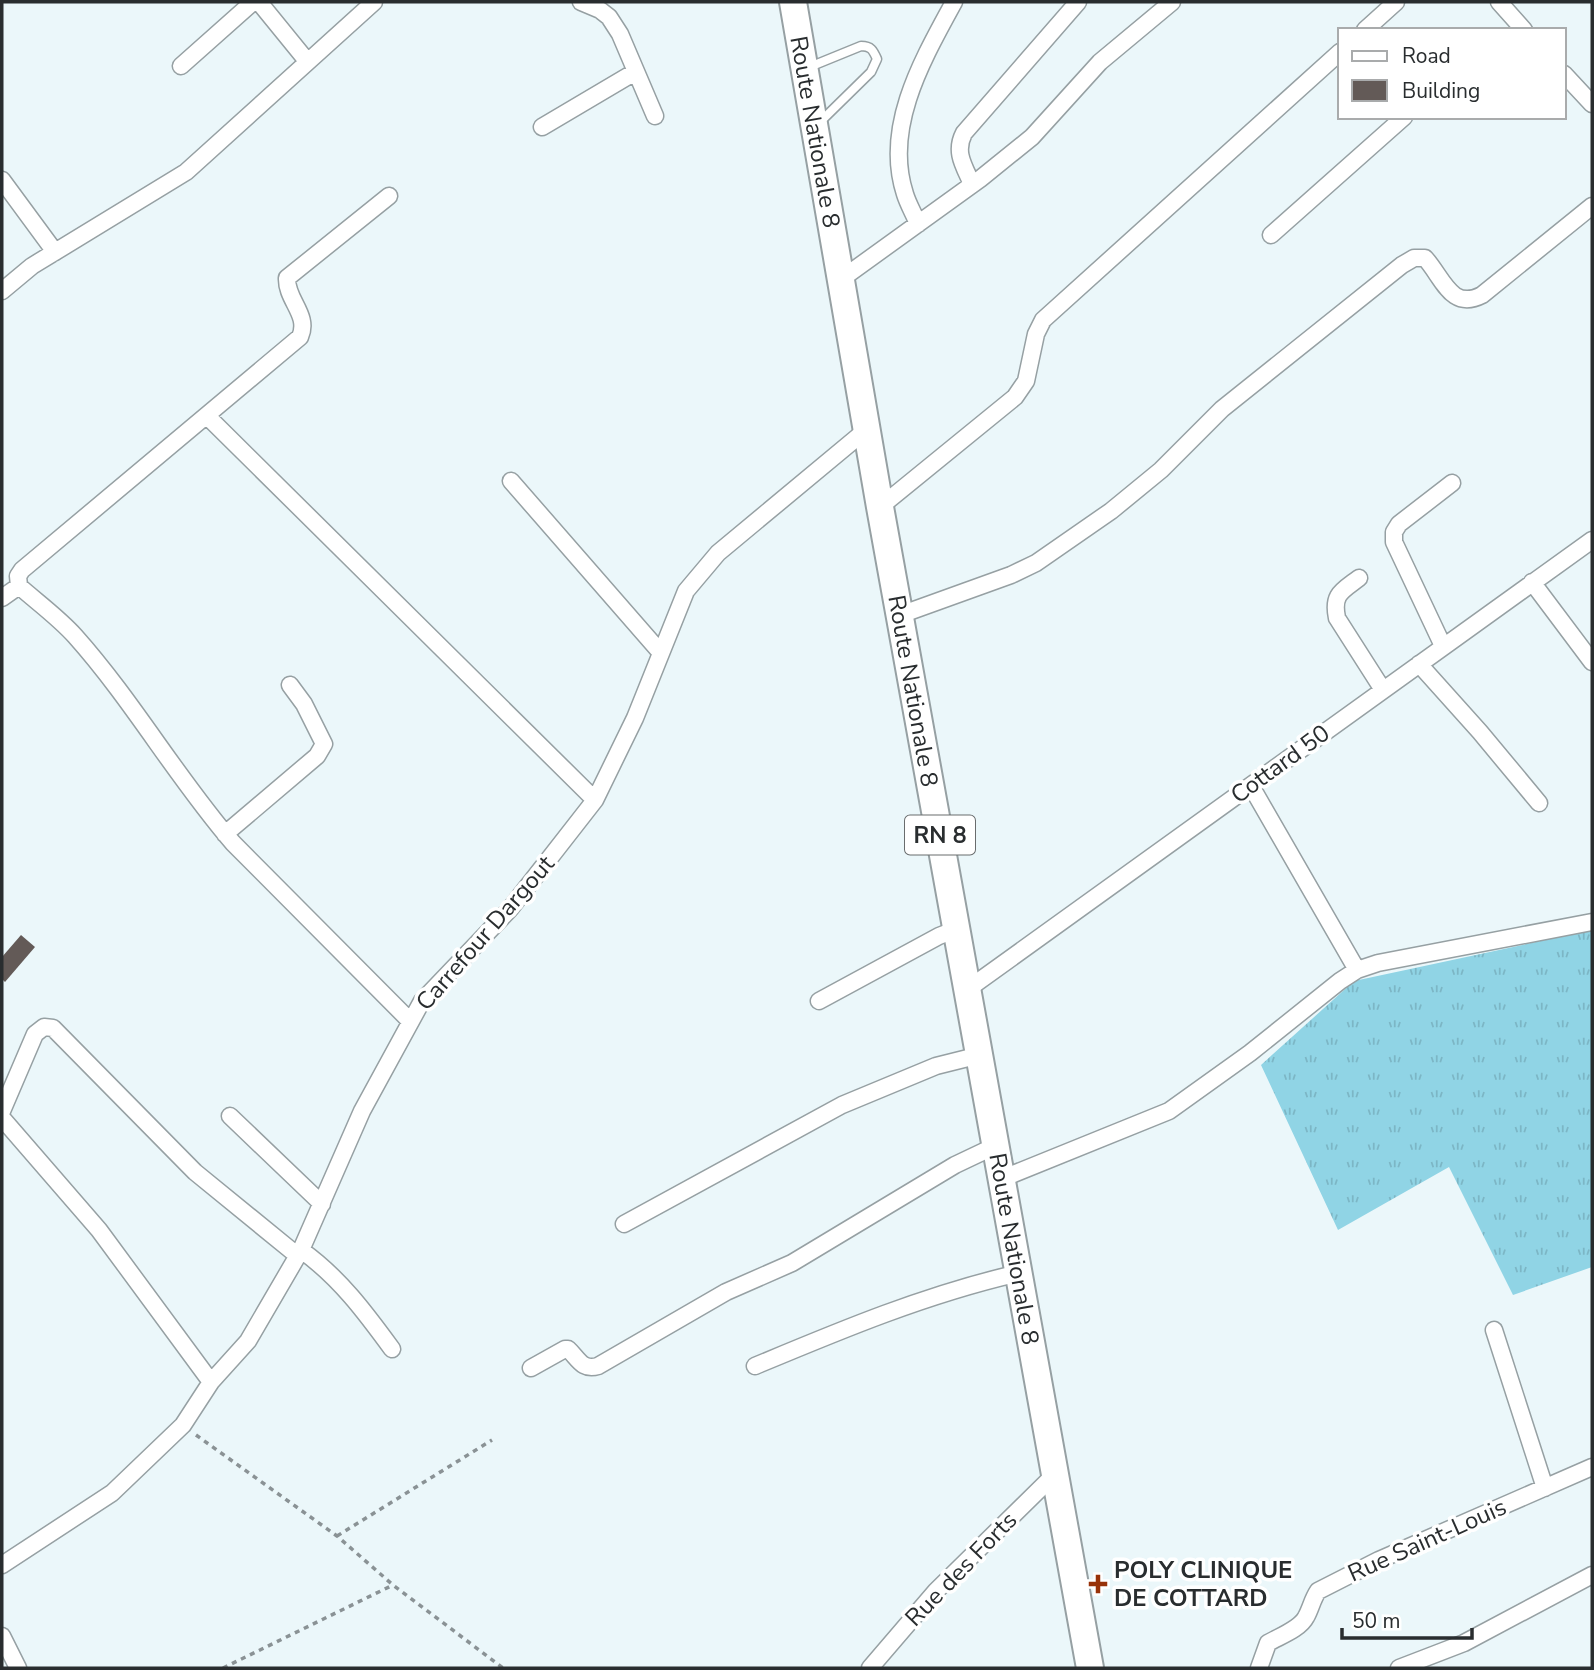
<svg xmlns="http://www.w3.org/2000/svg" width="1594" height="1670" font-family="'Nunito Sans',sans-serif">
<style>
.grass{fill:url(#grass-tufts)}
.building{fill:#635a57}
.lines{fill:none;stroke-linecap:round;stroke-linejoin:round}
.lane-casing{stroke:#96a0a3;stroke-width:11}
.street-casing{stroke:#96a0a3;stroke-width:19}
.primary-casing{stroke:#96a0a3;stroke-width:30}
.path{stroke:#8a9295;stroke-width:3.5;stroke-dasharray:5 5;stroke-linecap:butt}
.lane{stroke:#fff;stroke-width:8}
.street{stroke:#fff;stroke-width:16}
.primary{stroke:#fff;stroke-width:26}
.poi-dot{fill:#983209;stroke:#fff;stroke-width:2.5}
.labels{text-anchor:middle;stroke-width:7;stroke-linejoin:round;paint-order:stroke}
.shield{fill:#fff;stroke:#696c6d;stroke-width:2}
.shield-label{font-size:23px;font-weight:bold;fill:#292d2f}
.street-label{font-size:24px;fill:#292d2f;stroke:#fff}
.poi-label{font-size:24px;font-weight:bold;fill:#292d2f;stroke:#fff;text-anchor:start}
</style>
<defs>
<pattern id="grass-tufts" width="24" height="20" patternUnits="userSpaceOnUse" patternTransform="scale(1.75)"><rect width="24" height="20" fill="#90d4e5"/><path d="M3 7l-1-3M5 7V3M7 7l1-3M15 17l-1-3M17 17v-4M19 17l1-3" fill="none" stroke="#7cb6c5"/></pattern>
</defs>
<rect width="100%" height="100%" fill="#ebf7fa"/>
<path class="grass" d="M1592 930V1267L1513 1295 1449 1167 1338 1230 1261 1065 1354 981Z"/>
<path class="building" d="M21 935 35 947 5 982 2 979V957Z"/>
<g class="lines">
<defs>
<path id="lane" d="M807 68 861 46C871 46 873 50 877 59L871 72 819 123"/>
<path id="street" d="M259 2 307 61
M581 2 600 10 609 17 620 34 655 116
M1499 2 1524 30
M1365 30 1396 2
M181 66 253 2
M1564 74 1592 104
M542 127 635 72
M2 180 55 252
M972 184C964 166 954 152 964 133L1078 2
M389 196 287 278C286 300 310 315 300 337L22 570 18 576 19 586C37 602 59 618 75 636 133 701 176 777 233 843L410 1021
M918 224C914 214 908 204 905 194 883 127 923 59 954 2
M1271 235 1404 117
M840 280 980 179 1032 137 1100 62 1172 2
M2 291 32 266 186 172 374 2
M207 416 595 800
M511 481 661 653
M880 507 1015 397 1026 381 1036 334 1043 320 1340 52
M1359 578C1342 591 1332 594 1337 618L1383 690
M1532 582 1592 662
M2 598 19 586
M900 615 1011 575 1036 563 1111 511 1161 470 1222 409 1402 265 1414 258H1425C1443 278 1451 311 1482 295L1592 206
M1443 646 1394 542V532L1399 524 1452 483
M1419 664 1480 732 1539 803
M1251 786 1357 970
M225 834 317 756 324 744 304 704 290 685
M968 989 1592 540
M819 1001 939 936 957 929
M2 1111 35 1034 44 1027 53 1028 195 1172 298 1256
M230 1116 322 1204
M2 1118 99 1230 211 1382
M1001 1179 1169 1111 1250 1053 1340 981 1357 970 1378 963 1592 922
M624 1224 842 1105 936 1066 980 1055
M301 1250C339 1277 365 1312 392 1349
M1494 1330 1545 1488
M755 1366C841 1330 927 1294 1019 1273
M531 1368 565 1349H568C578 1358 582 1371 598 1366L726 1292 792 1263 955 1165 995 1146
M2 1565 112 1493 183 1425 211 1382 248 1341 301 1250 362 1111 422 1001 510 909 595 800 635 718 686 591 718 553 866 430
M2 1636 18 1668
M870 1668 936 1591 1055 1474
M1259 1668 1268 1643C1280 1636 1300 1629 1306 1617 1311 1608 1312 1600 1318 1591L1379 1560 1592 1467
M1399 1668 1464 1643 1592 1575"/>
<path id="primary" d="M793 2 880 507 1090 1668"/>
</defs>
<use href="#lane" class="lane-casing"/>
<use href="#street" class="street-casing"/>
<use href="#primary" class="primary-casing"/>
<path class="path" d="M196 1435 337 1536 393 1585 503 1668
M337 1536 492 1440
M223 1668 393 1585"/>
<use href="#lane" class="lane"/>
<use href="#street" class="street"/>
<use href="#primary" class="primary"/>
</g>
<path class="poi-dot" d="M1094.5 1573.5h7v7h7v7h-7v7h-7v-7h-7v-7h7z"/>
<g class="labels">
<rect class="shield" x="905" y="815.5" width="70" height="39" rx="5"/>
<g class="shield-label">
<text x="940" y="843">RN 8</text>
</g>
<g class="street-label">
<text transform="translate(815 132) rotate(80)" y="8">Route Nationale 8</text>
<text transform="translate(913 691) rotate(80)" y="8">Route Nationale 8</text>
<text transform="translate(1280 764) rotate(-36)" y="8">Cottard 50</text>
<text transform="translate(485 933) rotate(-49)" y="8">Carrefour Dargout</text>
<text transform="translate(1014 1249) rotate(80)" y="8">Route Nationale 8</text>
<text transform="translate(1427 1540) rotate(-24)" y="8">Rue Saint-Louis</text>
<text transform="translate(961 1569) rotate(-46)" y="8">Rue des Forts</text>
</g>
<g class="poi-label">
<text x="1114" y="1578">POLY CLINIQUE<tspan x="1114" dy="28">DE COTTARD</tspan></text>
</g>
</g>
<rect width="1594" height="1670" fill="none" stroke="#292d2f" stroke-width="7"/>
<rect x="1338" y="28" width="228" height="91" fill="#ffffff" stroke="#a9abac" stroke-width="2"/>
<rect x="1352" y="51" width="35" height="10" fill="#ffffff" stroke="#a9abac" stroke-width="2"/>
<text x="1402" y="63" font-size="21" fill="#292d2f">Road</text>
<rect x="1352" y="80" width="35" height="21" fill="#635a57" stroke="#a9abac" stroke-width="2"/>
<text x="1402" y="98" font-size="21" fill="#292d2f">Building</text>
<path d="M1342 1628v10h130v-10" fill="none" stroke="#292d2f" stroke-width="3.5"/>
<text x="1352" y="1628" font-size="21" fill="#292d2f" stroke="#ffffff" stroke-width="5" paint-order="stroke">50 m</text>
</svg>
